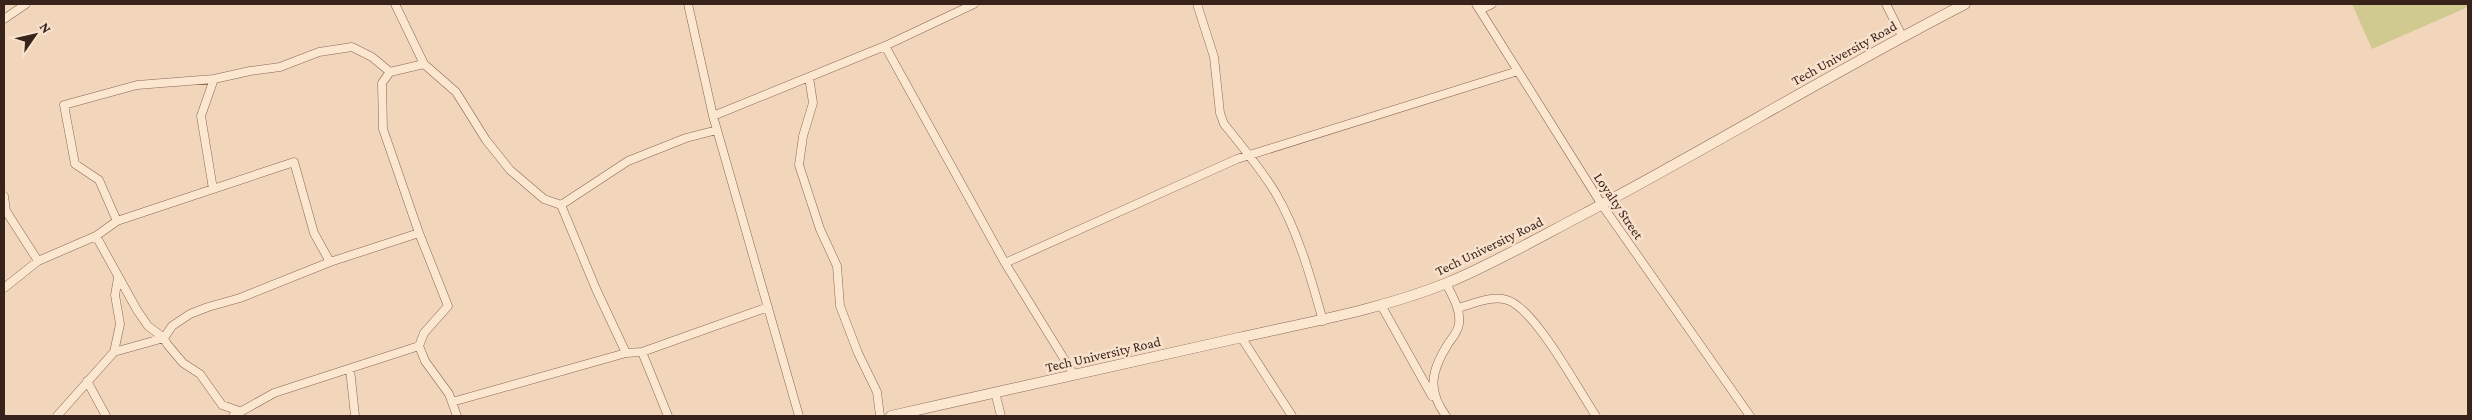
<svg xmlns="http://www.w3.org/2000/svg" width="2472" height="420" font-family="'Crimson Pro',serif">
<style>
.green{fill:#d0ca90}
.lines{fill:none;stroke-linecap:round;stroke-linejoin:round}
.minor-casing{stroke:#8a6655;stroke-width:9}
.tertiary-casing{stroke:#8a6655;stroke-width:11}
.minor{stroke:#fbe6d0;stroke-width:8}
.tertiary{stroke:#fbe6d0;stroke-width:10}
.labels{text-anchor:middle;stroke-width:5;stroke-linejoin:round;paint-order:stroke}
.street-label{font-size:14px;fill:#38231b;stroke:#f8e2cd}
</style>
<rect width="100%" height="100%" fill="#f1d6bc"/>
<path class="green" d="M2352 4H2468V7L2372 49Z"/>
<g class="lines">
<defs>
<path id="minor" d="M395 4 424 64 456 92 486 140 510 170 544 199 561 205 596 289 626 353 642 352 768 307
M688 4 713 116 799 416
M1197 4 1214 57 1220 113 1224 124C1242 146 1260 168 1275 192 1298 231 1311 278 1323 321
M1476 4 1602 205 1750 416
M1886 4 1902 36
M1480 10 1492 4
M4 19 26 4
M885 46 1005 263 1074 375
M390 72 382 83 383 129 419 233 448 306 424 333 419 346 425 361 449 394 457 416
M809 77 813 103 803 136 799 165 820 229 837 266 840 306 858 353 877 392 880 416
M713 116 885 46 974 4
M213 189 201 116 214 79 250 71 280 67 319 52 352 47 372 57 390 72 424 64
M4 196 6 211 38 261
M561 205 628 161 686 138 717 130
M117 221 99 180 75 164 64 105 137 85 214 79
M96 236 137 310 148 326 164 338 167 344 183 363 200 374 222 405 239 411
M1005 263 1237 159 1518 71
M4 288 38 261 96 236 117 221 294 162 314 233 330 262
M1381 305 1432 396
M1458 308C1473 304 1492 295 1507 300 1535 308 1579 391 1596 416
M1241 337 1292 416
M114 352 120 324 115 295 118 278
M642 352 668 416
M350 369 355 416
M87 381 106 416
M995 392 1001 416
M452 402 626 353
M57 416 114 352 164 338 172 326 190 314 208 307 240 298 330 262 419 233
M233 416 274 393 419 346
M1446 416C1427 390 1431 371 1448 344 1452 338 1458 332 1459 324 1461 309 1452 296 1446 283"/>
<path id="tertiary" d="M891 416C1007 390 1123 363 1238 338 1309 322 1379 310 1447 283 1493 264 1538 238 1582 215 1711 147 1836 70 1965 4"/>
</defs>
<use href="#minor" class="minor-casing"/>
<use href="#tertiary" class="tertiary-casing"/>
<use href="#minor" class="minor"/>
<use href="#tertiary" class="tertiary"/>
</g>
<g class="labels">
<g class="street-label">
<text transform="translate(1844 53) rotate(-29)" y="5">Tech University Road</text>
<text transform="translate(1619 206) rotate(56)" y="5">Loyalty Street</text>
<text transform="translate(1489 246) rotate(-26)" y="5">Tech University Road</text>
<text transform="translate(1103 354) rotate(-13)" y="5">Tech University Road</text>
</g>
</g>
<rect width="2472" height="420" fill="none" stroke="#38231b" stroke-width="10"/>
<g transform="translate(35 35) rotate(56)" stroke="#f8e2cd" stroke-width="4" paint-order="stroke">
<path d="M0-4L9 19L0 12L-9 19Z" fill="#38231b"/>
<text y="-8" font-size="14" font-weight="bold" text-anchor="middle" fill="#38231b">N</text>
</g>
</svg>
